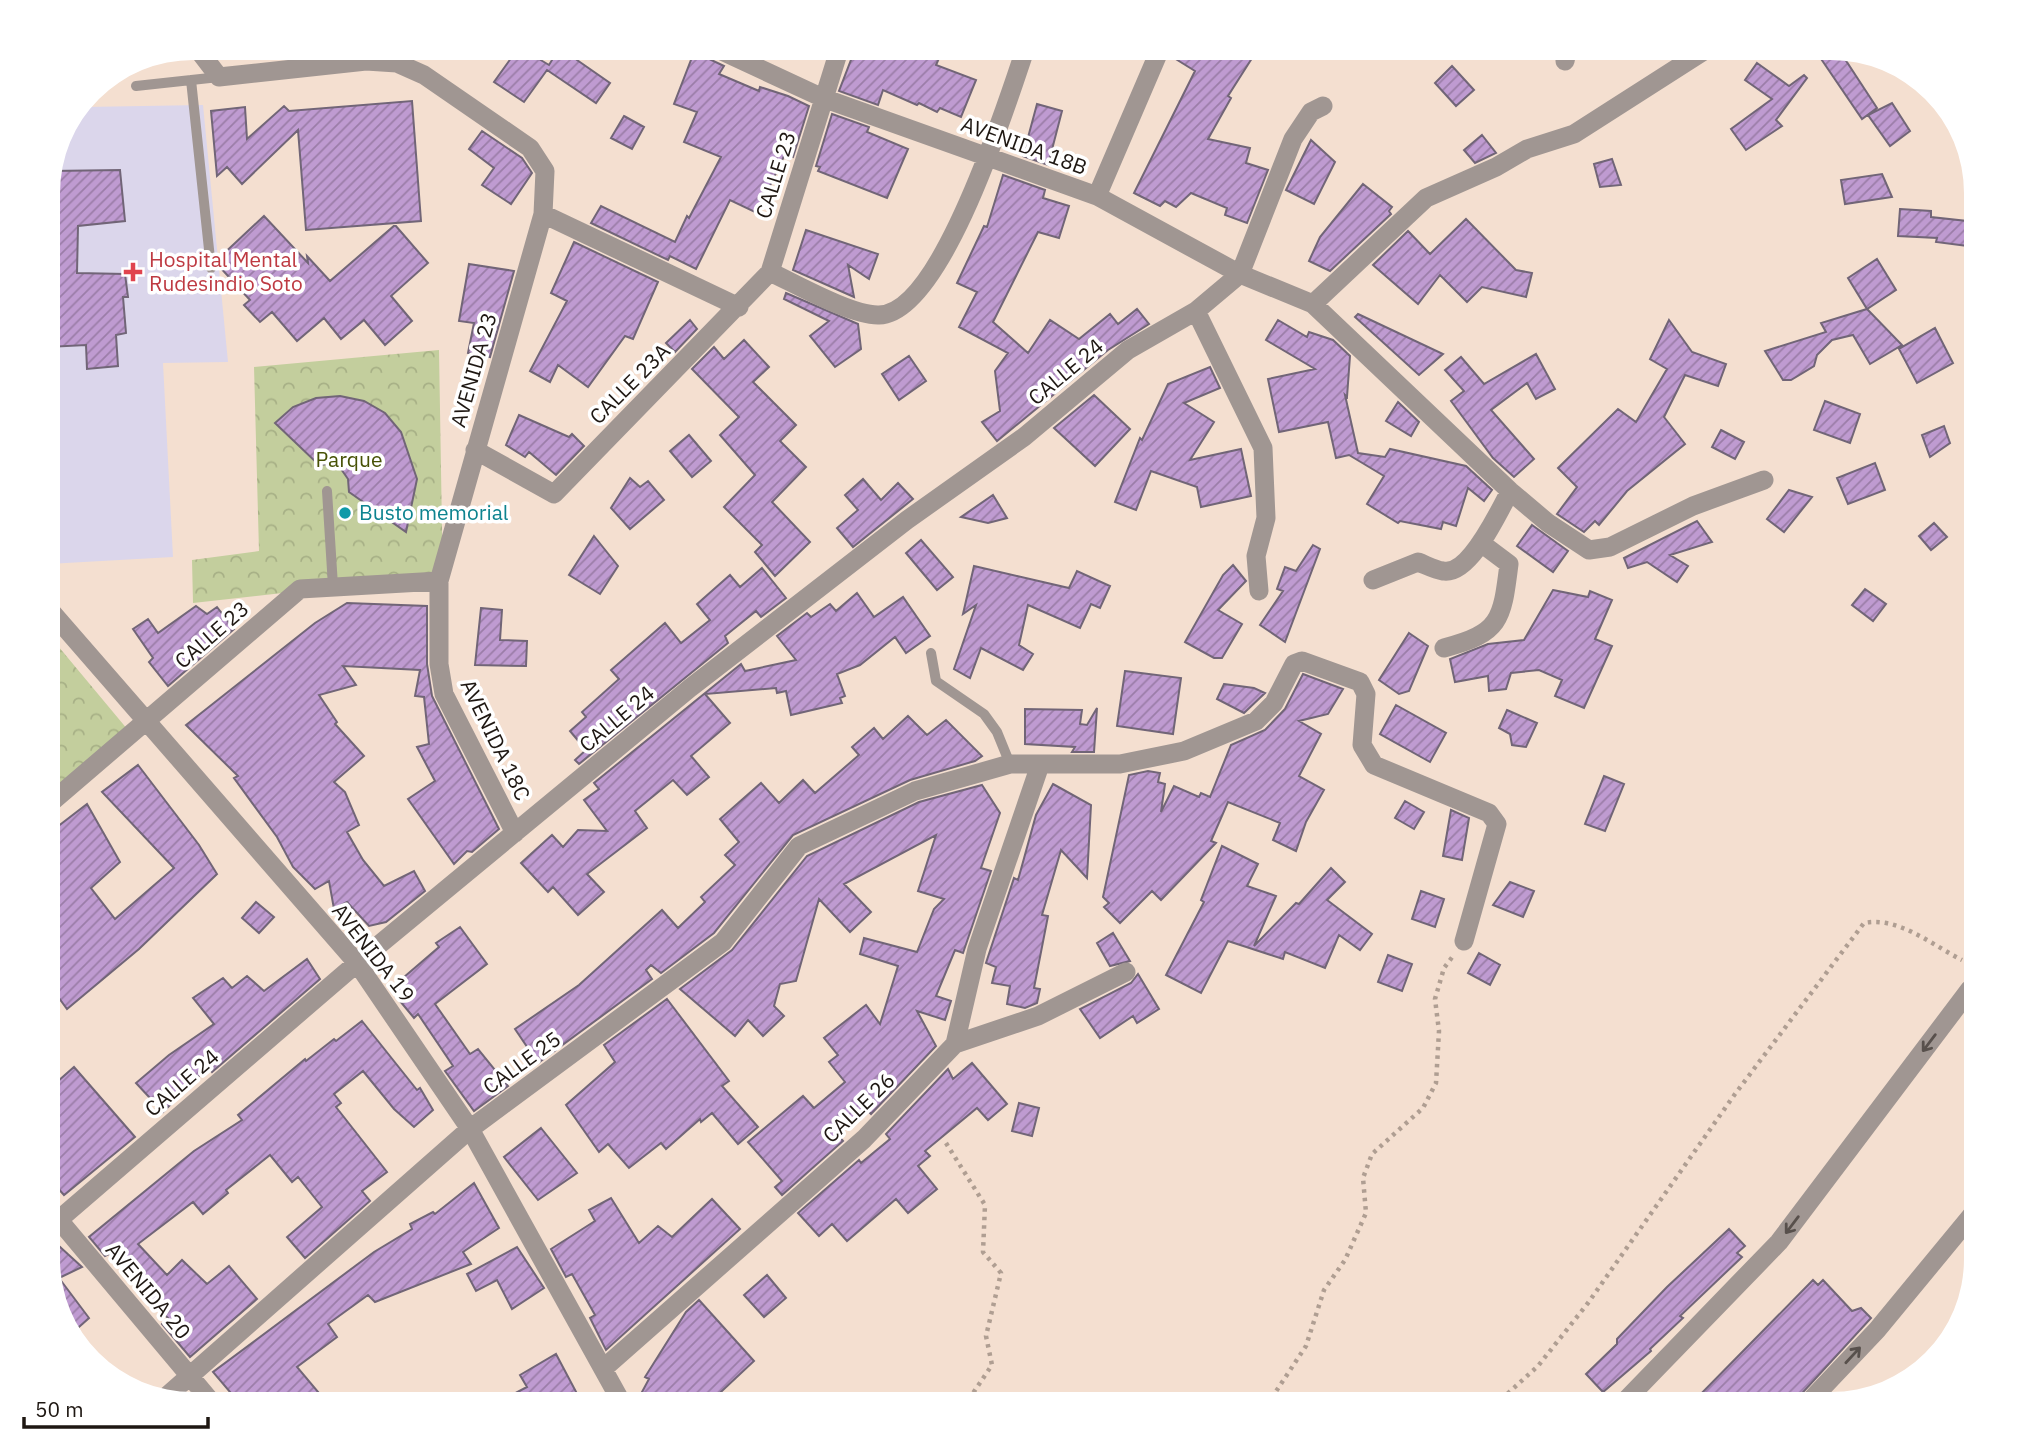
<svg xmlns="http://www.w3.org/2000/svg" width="2023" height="1452" font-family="'IBM Plex Sans',sans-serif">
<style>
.medical{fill:#dbd6eb}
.park{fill:url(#park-crowns)}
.building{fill:url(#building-hatch);stroke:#716577;stroke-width:2}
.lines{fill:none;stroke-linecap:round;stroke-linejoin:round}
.path{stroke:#af9e92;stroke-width:4.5;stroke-dasharray:3.5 5;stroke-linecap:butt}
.service{stroke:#a09692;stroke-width:10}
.minor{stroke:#a09692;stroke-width:19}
.oneway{stroke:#58504c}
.health-dot{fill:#e0444e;stroke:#fff;stroke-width:2.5}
.culture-dot{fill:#0f9aa8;stroke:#fff;stroke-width:2.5}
.labels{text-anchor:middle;stroke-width:7;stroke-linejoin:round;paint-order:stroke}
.street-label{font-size:21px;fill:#1e1712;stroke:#fff}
.health-label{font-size:21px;fill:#be3a42;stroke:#fff;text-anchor:start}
.park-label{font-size:21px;fill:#465105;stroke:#fff}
.culture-label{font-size:21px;fill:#0d838f;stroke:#fff;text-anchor:start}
</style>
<defs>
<pattern id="park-crowns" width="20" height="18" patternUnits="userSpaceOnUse" patternTransform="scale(1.75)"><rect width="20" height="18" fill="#c3ce9d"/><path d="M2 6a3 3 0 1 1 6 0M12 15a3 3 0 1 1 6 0" fill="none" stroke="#a7b086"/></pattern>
<pattern id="building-hatch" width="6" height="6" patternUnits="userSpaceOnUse" patternTransform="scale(1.75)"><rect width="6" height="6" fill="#bf9bd1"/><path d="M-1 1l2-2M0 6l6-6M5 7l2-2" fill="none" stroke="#9b7da8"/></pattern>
</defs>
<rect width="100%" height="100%" fill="#f4dfd0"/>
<path class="medical" d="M203 105 228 362 163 363 173 557 48 564V183L62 128 84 107Z"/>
<path class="park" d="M439 350 443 588 300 591 193 603 192 560 259 551 254 367Z
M48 634 128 730 48 795Z"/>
<path class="building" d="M519 47 549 65 560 47H585L577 60 610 83 596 103 547 70 524 102 494 82Z
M696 47H701L707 58 724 66 719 74 759 91 760 87 788 96 809 106 793 157 785 154 757 213 730 200 696 269 670 256 668 260 591 223 601 206 675 242 687 216 689 218 721 157 684 142 697 112 674 104Z
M856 47H944L936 65 976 80 961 117 940 108 937 112 919 103 917 105 883 90 878 105 839 91Z
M1173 47H1243L1254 55 1228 96 1231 98 1208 139 1250 148 1246 163 1268 170 1247 223 1225 215 1227 208 1191 193 1176 207 1165 201 1160 206 1134 193 1195 71 1171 56Z
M1813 47 1839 50 1877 108 1862 119Z
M1757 63 1789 86 1804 75 1807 78 1776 120 1782 126 1746 150 1731 129 1772 99 1745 80Z
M1452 66 1474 90 1456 106 1435 83Z
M412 101 421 221 306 230 298 130 242 184 227 167 217 176 211 111 245 107 247 139 284 106 289 111Z
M1892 103 1910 131 1890 146 1868 115Z
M1037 104 1062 111 1048 165 1023 156Z
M832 114 869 127 867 132 908 149 887 198 818 171 820 167 816 166Z
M624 116 644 127 632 149 611 138Z
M482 131 522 158 532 173 511 204 482 185 494 168 469 149Z
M1482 135 1496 153 1475 163 1464 150Z
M1311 140 1335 162 1314 204 1286 190Z
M1612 159 1621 185 1600 187 1594 164Z
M120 170 125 221 78 226 77 273 125 274 128 297H123L126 333 116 335 118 366 87 369 86 345 48 347V183L51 171Z
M1882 174 1892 197 1845 204 1841 180Z
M1003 175 1045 190 1043 198 1069 206 1059 238 1038 232 993 322 1028 353 1050 320 1079 339 1110 314 1118 324 1137 309 1149 324 1108 350 997 441 982 422 1000 411 995 371 1008 353 959 327 977 292 957 283 984 226 987 227Z
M1363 184 1392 207 1389 211 1391 214 1330 271 1309 261 1320 237Z
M1900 209 1931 211V217L1976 222V247L1936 242 1937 238 1898 236Z
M264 216 308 263 307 256 330 281 395 225 428 263 391 296 412 321 385 345 364 320 341 339 324 318 297 341 272 312 260 322 244 305 250 300 218 265V259Z
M1466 219 1516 270 1532 273 1526 297 1482 287 1467 302 1440 275 1418 304 1373 265 1408 231 1430 254Z
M806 230 878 254 869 279 848 265 854 297 793 270Z
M574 242 658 282 633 339 625 336 588 387 558 365 550 382 530 371 567 301 551 293Z
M1877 259 1896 290 1867 309 1848 278Z
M469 264 514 271 490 357 468 353 474 323 459 321Z
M786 293 858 324 861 349 835 367 810 336 829 321 784 299Z
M1867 309 1902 345 1870 364 1853 335 1832 340 1817 355 1814 366 1791 380H1783L1765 351 1826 332 1821 323Z
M1358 314 1443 354 1419 375 1355 317Z
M690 320 697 329 675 352 666 343Z
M1278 320 1307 337 1309 332 1333 340 1350 356 1347 397 1345 395 1358 453 1385 457 1390 449 1466 466 1492 490 1484 501 1468 488 1456 526 1443 522 1441 529 1400 521 1398 523 1367 504 1384 476 1349 455 1336 458 1328 422 1279 432 1268 379 1315 369 1266 340Z
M1669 320 1692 352 1726 364 1718 386 1685 375 1664 417 1685 444 1627 491 1599 525 1595 521 1584 532 1557 514 1577 487 1558 468 1618 409 1636 422 1667 369 1650 359Z
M1935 328 1953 363 1917 383 1899 349Z
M744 340 769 367 753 382 796 425 780 441 806 467 772 502 810 542 775 576 755 552 762 545 724 507 755 475 720 435 739 417 692 369 714 347 724 359Z
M1536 354 1555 389 1536 399 1527 383 1491 410 1534 459 1514 477 1493 458 1451 401 1464 391 1445 370 1461 357 1484 384Z
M909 356 926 381 899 400 882 374Z
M1210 367 1220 388 1184 403 1214 422 1190 460 1241 449 1251 496 1201 507 1197 487 1151 471 1136 510 1115 502 1140 438 1142 440 1168 384Z
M1094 395 1130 429 1095 466 1054 428Z
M340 396 364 401 385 413 401 432 417 479 406 532 349 492 348 479 341 469 329 464 319 465 275 423 293 407 316 398Z
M1825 401 1860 414 1850 443 1814 430Z
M1398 402 1419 422 1411 436 1386 421Z
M519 415 569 437 572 434 584 446 556 475 529 452 525 457 506 445Z
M1944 426 1950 443 1930 457 1922 435Z
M1721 430 1744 442 1735 459 1712 447Z
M689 435 711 461 692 477 670 451Z
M1875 463 1885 490 1848 504 1837 478Z
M630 478 640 487 648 481 664 500 630 529 611 508Z
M863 479 881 500 898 483 913 499 853 547 837 528 858 510 845 495Z
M1789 490 1812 497 1784 532 1767 519Z
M993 495 1007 518 988 523 961 517Z
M1697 521 1712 542 1670 555 1688 566 1677 582 1647 562 1628 568 1624 558Z
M1934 523 1947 537 1931 550 1919 536Z
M1532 525 1568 551 1553 572 1517 546Z
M594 536 618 566 600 594 569 575Z
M921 540 953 577 937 590 906 553Z
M1313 545 1320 549 1285 642 1260 625 1283 591 1277 589 1285 567 1296 571Z
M1233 565 1246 581 1218 610 1242 624 1222 658H1214L1185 642 1223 575Z
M974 566 1069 588 1077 571 1110 586 1100 608 1091 604 1080 628 1028 605 1019 645 1033 654 1023 670 981 648 970 678 954 669 976 605 963 614Z
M762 568 786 598 761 617 756 611 725 636 728 643 579 764 575 760 586 750 570 731 586 717 582 712 619 679 611 670 665 623 681 643 710 620 697 604 730 575 740 587Z
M1865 589 1886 604 1873 621 1852 605Z
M1553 590 1588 597 1590 591 1612 600 1595 639 1612 646 1584 708 1555 696 1562 680 1539 670 1511 673 1506 689 1489 691 1488 676 1455 682 1450 659 1488 644 1524 640Z
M857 593 874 617 903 597 930 636 906 653 895 637 860 665 837 674 845 696 840 698 842 703 791 715 786 691 777 693 776 688 705 694 730 723 691 756 709 777 687 795 673 780 635 811 647 828 587 874 604 892 578 915 553 887 548 892 521 863 552 835 563 847 578 830 607 831 584 800 599 789 594 783 741 664 745 671 796 660 777 636 807 613 811 617 830 604 836 611Z
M347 603 427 606V664L432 696 499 829 472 852 467 851 454 864 408 799 435 781 417 747 429 744 424 697 415 696 420 670 343 666 356 685 319 695 337 722 335 724 364 756 334 782 345 792 359 825 347 832 363 860 384 886 414 871 425 891 386 922 369 926 347 902 334 909 329 881 315 889 293 867 277 837 234 778 238 776 186 725 315 623Z
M196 606 207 614 217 607 234 629 168 686 149 662 153 658 133 629 148 619 158 633Z
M481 608 502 610 500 640 527 641 526 666 475 665Z
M1409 633 1428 646 1409 691 1399 694 1379 680Z
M1125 671 1181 678 1173 734 1117 726Z
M1303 674 1343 689 1328 714 1299 721 1321 734 1299 776 1324 790 1306 822 1296 851 1273 840 1280 823 1228 802 1211 841 1216 843 1161 900 1152 891 1120 923 1104 907 1109 903 1103 897 1129 775 1148 771 1160 773 1158 782 1165 784 1161 812 1174 786 1199 797 1201 793 1210 797 1231 745 1265 730 1285 709Z
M1224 684 1254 688 1265 693 1244 713 1217 699Z
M1396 705 1446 733 1430 762 1380 734Z
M1097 708 1094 752H1072L1075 747 1025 744V709L1082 710 1080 724 1087 725Z
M1507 710 1537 723 1526 747 1512 745 1510 734 1499 728Z
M908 716 927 735 946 720 982 756 975 761 910 780 793 835 714 933 661 973 651 965 646 970 652 979 538 1063 515 1029 579 985 662 910 678 928 705 902 701 897 735 865 725 855 739 842 720 819 761 783 779 803 803 780 815 793 859 755 852 747 874 728 883 739Z
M138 765 199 845 217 874 139 949 67 1009 48 983V834L87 804 120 862 91 888 115 919 174 868 102 792Z
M1604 776 1624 784 1605 831 1585 824Z
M1053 784 1091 805 1087 878 1061 850 1042 915 1048 916 1034 988 1040 989 1037 1003 1025 1008 1007 1004 1010 986 992 983 996 967 986 963 1014 878 1018 880 1036 815Z
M982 785 1000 813 981 868 991 871 963 953 955 950 936 996 951 1001 945 1020 917 1011 936 1046 871 1114 865 1108 836 1133 843 1141 782 1195 775 1187 782 1181 748 1142 803 1096 814 1108 845 1082 829 1062 838 1055 824 1038 866 1005 880 1024 898 966 860 954 864 938 917 952 934 909 944 899 918 891 936 835 844 884 871 912 850 932 819 899 796 981 780 984 774 1006 784 1016 763 1036 748 1020 735 1036 680 989 732 950 807 856 919 802Z
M1405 801 1424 812 1414 829 1395 818Z
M1451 810 1469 818 1462 860 1443 856Z
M1222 846 1258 864 1247 886 1276 896 1254 946 1296 903 1299 904 1331 868 1345 882 1327 900 1372 934 1360 950 1339 935 1325 968 1285 952 1283 959 1228 941 1201 993 1166 975 1204 902 1201 900Z
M1510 882 1534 891 1523 917 1493 905Z
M1421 891 1444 899 1435 927 1412 919Z
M256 902 274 917 259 933 242 918Z
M460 927 487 964 435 1004 470 1054 478 1049 508 1086 474 1111 445 1071 453 1066 418 1014 414 1018 390 989 439 947 436 943Z
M1113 933 1130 961 1110 966 1097 943Z
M1479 953 1500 965 1490 985 1468 973Z
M1388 955 1412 964 1402 991 1378 982Z
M307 959 320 979 212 1072 208 1067 163 1112 136 1083 169 1055 214 1024 193 998 223 978 232 988 247 976 264 991Z
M1138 974 1159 1009 1137 1023 1133 1016 1100 1038 1080 1009 1131 983Z
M667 999 729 1081 722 1086 758 1127 738 1144 712 1113 701 1122 700 1119 666 1149 661 1143 629 1168 608 1144 599 1152 566 1105 615 1062 604 1045Z
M362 1021 417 1090 420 1088 433 1110 414 1127 394 1109 363 1071 334 1094 341 1103 336 1107 387 1172 362 1191 370 1201 305 1258 287 1237 322 1207 298 1177 292 1182 270 1155 226 1190 228 1193 203 1214 193 1202 138 1244 167 1275 182 1260 207 1284 229 1266 257 1299 190 1357 162 1324 168 1318 143 1292 149 1288 121 1256 117 1260 111 1253 105 1256 89 1237 194 1151 242 1120 238 1115 305 1059 306 1061 334 1039 336 1041Z
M972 1063 1007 1104 988 1120 977 1108 925 1151 930 1156 918 1166 937 1189 908 1213 896 1199 847 1241 832 1224 819 1236 798 1213 859 1160 861 1163 890 1139 886 1134 948 1069 953 1079Z
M74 1067 135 1137 64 1195 48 1177V1090Z
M1019 1103 1039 1108 1032 1136 1012 1131Z
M541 1128 577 1173 538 1200 504 1157Z
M474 1183 499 1228 463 1252 471 1264 375 1302 368 1295 328 1324 337 1337 297 1367 329 1405H241L213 1372 374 1252 412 1229 410 1224 433 1212 435 1214Z
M611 1198 639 1243 658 1226 672 1237 712 1199 740 1229 606 1350 590 1318 595 1315 572 1274 566 1277 551 1249 595 1221 589 1210Z
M1729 1229 1745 1246 1737 1253 1742 1257 1680 1316 1683 1318 1650 1349 1651 1351 1603 1392 1586 1374 1617 1344V1339L1667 1287Z
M59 1246 82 1267 59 1278 89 1318 70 1335 48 1268V1255Z
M517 1247 544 1288 512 1309 497 1280 476 1291 467 1274Z
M767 1275 786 1298 764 1317 744 1295Z
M1813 1280 1818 1285 1823 1280 1852 1311 1861 1308 1871 1318 1795 1401 1792 1397 1784 1405H1739L1733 1398 1726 1405H1690Z
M699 1300 754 1361 707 1405H635L649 1379 645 1377 686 1312Z
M556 1354 583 1405H492L527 1387 520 1375Z"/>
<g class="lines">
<path class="path" d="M946 1143 985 1205 983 1252 1001 1273 986 1336 992 1365 965 1405
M1267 1405 1306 1346 1324 1290 1345 1260 1366 1213 1363 1178 1372 1154 1423 1108 1436 1083 1439 1031 1435 999 1444 968 1453 956
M1495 1405 1538 1366 1588 1303 1735 1094 1864 923C1898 916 1932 945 1962 960"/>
<path class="service" d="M191 80 211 268
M136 86 219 77
M327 491 333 586
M931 653 936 681 984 714 997 732 1010 764"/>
<path class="minor" d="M196 47 219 77 366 61 397 63 424 75 530 148 545 171 543 214 439 581V664L444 694 515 833
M713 47 823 98 1097 196 1240 274 1313 304 1510 491 1548 523 1589 550 1610 547 1693 506 1764 480
M1565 61 1568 47
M1097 196 1161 47
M543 214 739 307
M770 272C796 284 852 316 879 315 942 314 1008 100 1026 47
M1313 304 1426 198 1496 167 1527 149 1574 134 1710 47
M1196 311 1263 448 1266 518 1256 556 1259 591
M475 450 554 494 770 272 840 47
M1373 580 1418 562C1426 565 1435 570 1443 571 1470 576 1499 511 1510 491
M48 608 357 963 470 1129 623 1405
M1444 648C1501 633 1502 620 1509 564L1481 543
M48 805 300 589 439 581
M955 1044 1038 1016 1126 972
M48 1207 214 1405
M48 1229 357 963 690 688 907 520 1024 437 1128 350 1196 311 1240 274 1293 139 1311 112 1323 106
M604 1368 864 1139 955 1044 977 949 1040 765
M167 1396 470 1129 723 942 799 846 915 791 1010 764H1120L1184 751 1256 721 1274 703 1294 664 1302 661 1360 682 1366 694 1362 745 1374 765 1489 813 1497 824 1464 941
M1626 1405 1624 1402 1779 1242 1970 989 1976 993
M1806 1405 1877 1330 1976 1210"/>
</g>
<defs><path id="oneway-shaft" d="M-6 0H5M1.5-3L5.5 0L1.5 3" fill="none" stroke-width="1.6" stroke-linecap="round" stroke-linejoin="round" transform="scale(1.75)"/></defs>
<g class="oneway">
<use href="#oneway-shaft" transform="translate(1929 1043) rotate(127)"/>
<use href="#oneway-shaft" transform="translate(1792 1225) rotate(127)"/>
<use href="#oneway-shaft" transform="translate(1853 1355) rotate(-47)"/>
</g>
<path class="health-dot" d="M129.5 261.5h7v7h7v7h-7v7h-7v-7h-7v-7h7z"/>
<circle class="culture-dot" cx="345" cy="513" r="7"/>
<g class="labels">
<g class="street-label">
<text transform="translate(1024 146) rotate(20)" y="7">AVENIDA 18B</text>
<text transform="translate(776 175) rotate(-73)" y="7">CALLE 23</text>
<text transform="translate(474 370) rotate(-74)" y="7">AVENIDA 23</text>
<text transform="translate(1066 372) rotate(-40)" y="7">CALLE 24</text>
<text transform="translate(630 384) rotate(-45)" y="7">CALLE 23A</text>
<text transform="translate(212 635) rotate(-41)" y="7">CALLE 23</text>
<text transform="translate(617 719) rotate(-40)" y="7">CALLE 24</text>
<text transform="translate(495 740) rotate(64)" y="7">AVENIDA 18C</text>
<text transform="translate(373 953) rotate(52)" y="7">AVENIDA 19</text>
<text transform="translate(522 1063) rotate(-36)" y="7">CALLE 25</text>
<text transform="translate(182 1083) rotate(-41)" y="7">CALLE 24</text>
<text transform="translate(859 1108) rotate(-44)" y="7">CALLE 26</text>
<text transform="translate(148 1291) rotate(50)" y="7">AVENIDA 20</text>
</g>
<g class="health-label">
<text x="149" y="267">Hospital Mental<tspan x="149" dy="24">Rudesindio Soto</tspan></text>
</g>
<g class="park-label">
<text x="349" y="467">Parque</text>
</g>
<g class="culture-label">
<text x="359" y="520">Busto memorial</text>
</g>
</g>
<path d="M0 0H2023V1452H0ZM193 60H1831A133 133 0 0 1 1964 193V1259A133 133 0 0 1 1831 1392H193A133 133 0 0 1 60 1259V193A133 133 0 0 1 193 60Z" fill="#fff" fill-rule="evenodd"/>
<path d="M24 1417v10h184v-10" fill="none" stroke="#1e1712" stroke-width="3.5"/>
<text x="35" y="1417" font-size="21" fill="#1e1712" stroke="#ffffff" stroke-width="5" paint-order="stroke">50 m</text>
</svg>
